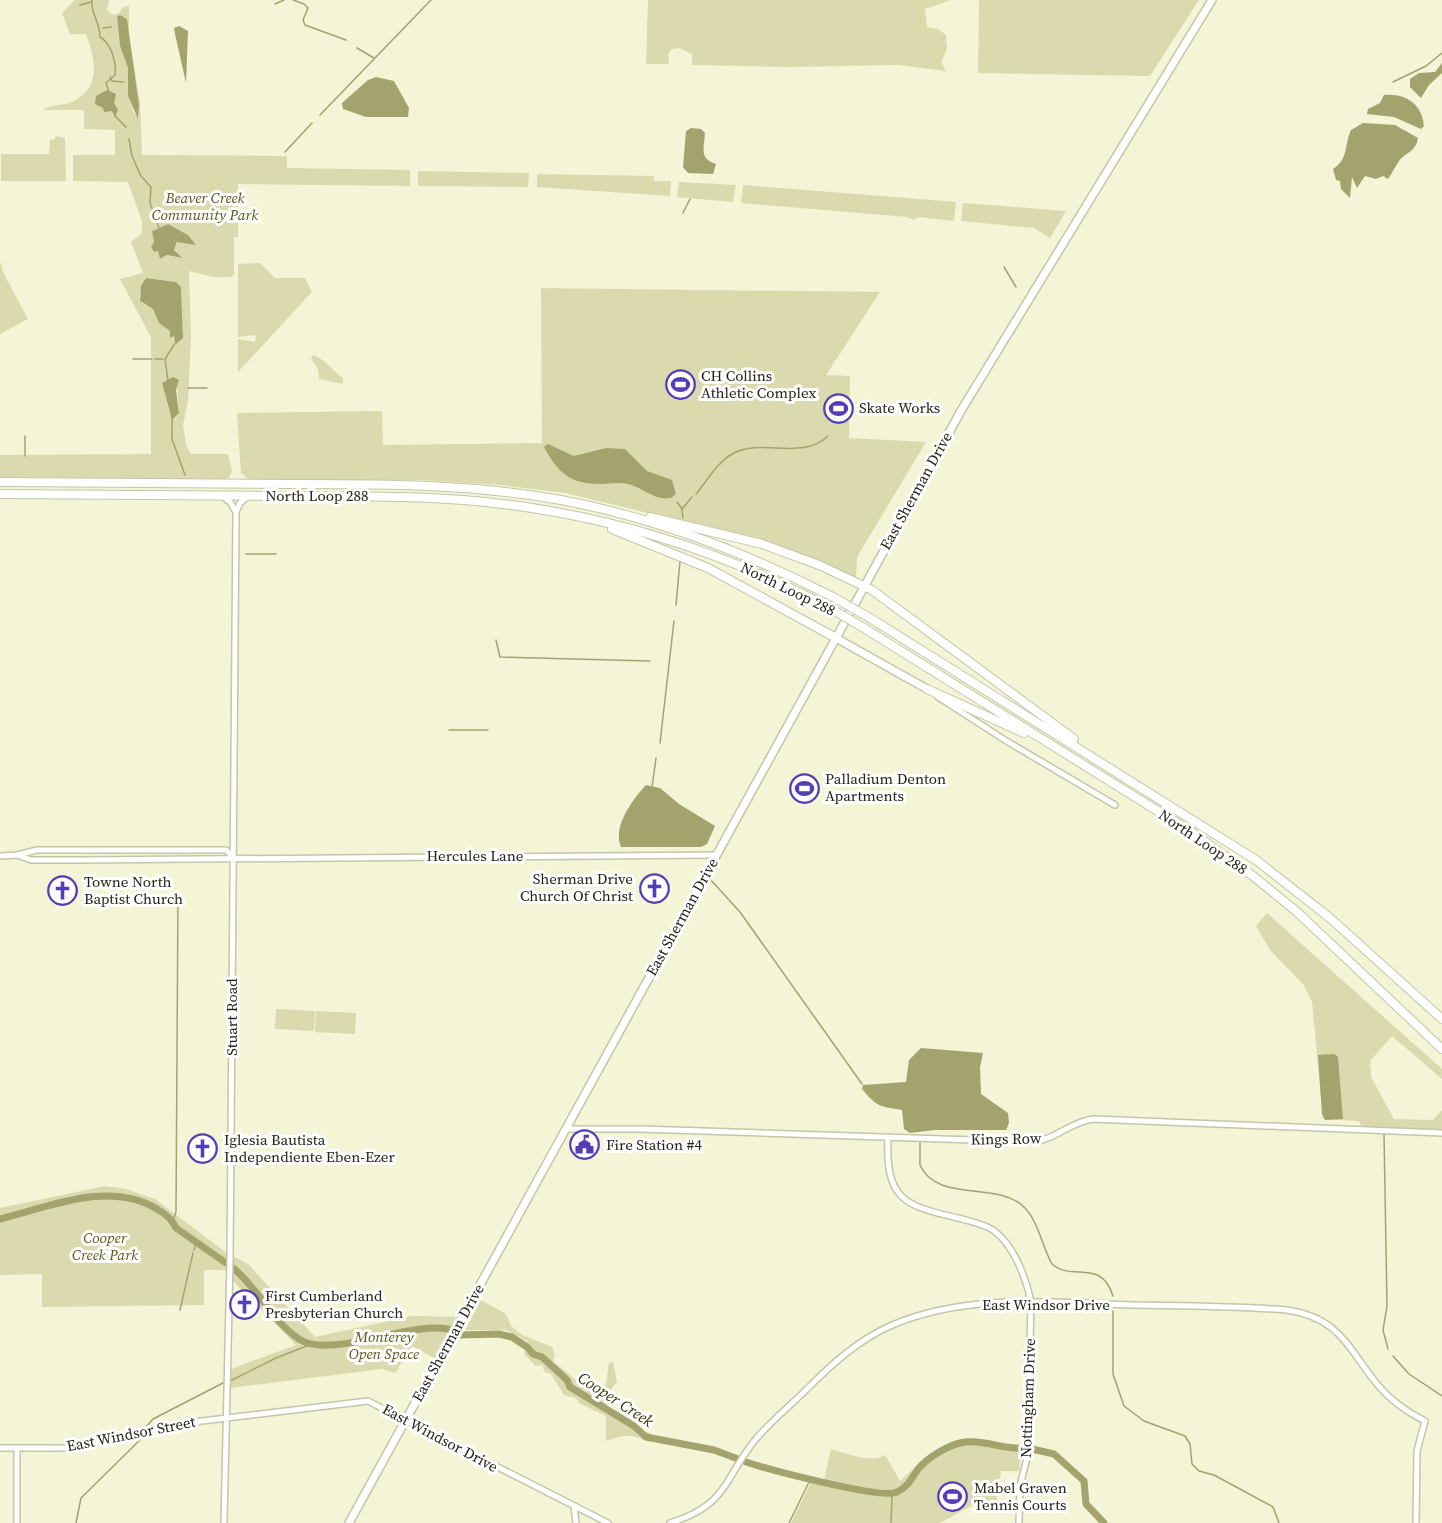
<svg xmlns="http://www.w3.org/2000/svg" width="1442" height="1523" font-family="'Source Serif 4',serif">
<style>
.green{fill:#dbdaae;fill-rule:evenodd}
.water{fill:#a4a36e}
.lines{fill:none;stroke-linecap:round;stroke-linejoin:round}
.stream{stroke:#a4a36e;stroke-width:1.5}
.river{stroke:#a4a36e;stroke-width:7}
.minor-casing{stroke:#c5c5a8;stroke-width:8}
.major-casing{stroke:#c5c5a8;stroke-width:10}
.highway-casing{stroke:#c5c5a8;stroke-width:10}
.minor{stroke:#fff;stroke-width:5}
.major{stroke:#fff;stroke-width:7}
.highway{stroke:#fff;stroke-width:8}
.highway-bridge-casing{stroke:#c5c5a8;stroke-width:10;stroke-linecap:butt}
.highway-bridge{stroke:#fff;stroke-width:8}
.labels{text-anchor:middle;stroke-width:6;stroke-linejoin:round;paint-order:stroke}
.park-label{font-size:15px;font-style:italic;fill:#5a571a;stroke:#fff}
.poi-label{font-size:15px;fill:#232318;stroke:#fff;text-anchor:start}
.street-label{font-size:15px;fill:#232318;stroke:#fff}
.water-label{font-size:16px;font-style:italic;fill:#373509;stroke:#fff}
</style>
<rect width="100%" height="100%" fill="#f4f4d6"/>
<path class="green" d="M75 0H109L107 10 113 15 119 13 123 7 129 6V36L140 102 142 155 287 156V168L410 170V186L238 184V237H234V274L231 277H214L189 271 191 337 188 401 183 425 186 445 191 454H228L232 471 229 478 222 480 0 477V455L151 454V337L120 279 143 273 131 242 142 233V221L128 182 73 181V155H115V130L84 129V110H43C50 104 65 106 74 101 102 86 95 59 86 34H70L62 13ZM120 15 127 19 139 117 134 114 128 96V68L120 46 117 19ZM168 224 188 235 196 245 178 241 174 250 180 258 166 255 161 259 158 251 154 252 151 247 154 243 152 231ZM146 278 176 282 181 287 183 338 175 344 174 336 170 337V331L158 321 153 309 142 303 139 297ZM173 377 177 385 179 413 174 419 170 415 162 383Z
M648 0H951L925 9 927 27 938 29 946 35 947 49 941 62 946 71 898 65 788 67 692 65V54L679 48 672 49 668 54 669 64H646Z
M979 0H1199L1150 76 978 73Z
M55 136 65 138 66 181H1V154H49L50 140 55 139Z
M418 171 529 173 528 187 418 186Z
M537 174 654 176V181H671L670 196 537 187Z
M679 182 736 185 733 202 677 197Z
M743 185 956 202 954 221 919 217 914 220 907 217 741 203Z
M963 203 1066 211 1050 238 1034 228 961 221Z
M0 261 3 272 28 319 0 334Z
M260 263 275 278H305L312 292 238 372V339L255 342 256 335 238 337V264Z
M541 288 880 292 826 375 850 376 849 438 926 442 857 557 856 578 772 543 565 493 500 485 423 480H250L241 473 237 413 382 411 383 445 542 443Z
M313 355C322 357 334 372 343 378V384L319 379 318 369 311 359Z
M1267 913 1442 1069V1079L1392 1036 1370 1061 1371 1077 1394 1119 1433 1120 1442 1110V1133L1361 1130 1360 1122 1356 1121 1323 1119 1312 1002 1303 984 1270 950 1256 926Z
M276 1009 315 1011 314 1031 275 1029Z
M316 1011 356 1013 355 1034 315 1032Z
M105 1186 126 1189 155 1199 224 1251 248 1264 315 1337 412 1316 457 1317 434 1358 412 1346 395 1373 382 1369 230 1388 231 1369 296 1345 232 1280 226 1270H204V1305L42 1307V1274L0 1275V1208Z
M481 1300 506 1314 511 1326 522 1335 552 1347 555 1355 553 1361 598 1398 606 1384 609 1363 613 1362 617 1382 611 1389 610 1403 601 1408 633 1429 650 1433 652 1439 649 1442C630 1434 627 1434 606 1441V1416L579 1403 576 1398 564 1395 551 1374 545 1372 542 1365 536 1366 524 1354 528 1341 506 1330H465Z
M967 1440 1022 1447 1019 1471H1001L1000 1479H997V1505L971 1506 940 1523H791L813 1478 824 1480 831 1449C846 1453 871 1464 885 1455L900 1481C924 1460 935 1444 967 1440Z"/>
<path class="water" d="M120 15 127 19 139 106 138 119 128 96V68L120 46 117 17Z
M179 26 188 31 186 83 175 34 174 28Z
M1442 63V73L1429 85 1421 98 1410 87V79L1419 73 1435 72Z
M376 77 394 81 409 108 408 117H366L343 109 342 103 368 80Z
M107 90 116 94 114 103 118 110 115 117 112 111 104 112 103 108 95 104 96 96Z
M1384 95C1406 93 1422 104 1424 126L1421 129 1394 117 1367 114 1368 109 1380 103Z
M1363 123 1395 125 1418 138C1416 152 1406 152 1399 161 1395 167 1392 173 1388 179L1383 176 1376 179 1365 176 1357 188 1352 177 1350 198 1341 189 1340 181 1336 180 1333 169C1349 159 1344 145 1351 130Z
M691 128 701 129 705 133C704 148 699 159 716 164L713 174 688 173 683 167 686 131Z
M168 224 188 235 196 245 177 242 174 250 182 258 167 255 160 259 158 251 154 252 151 247 154 242 152 231Z
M146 278 176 282 181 287 183 338 175 345 174 336 170 338V331L159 323 153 309 140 301 141 286Z
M173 377 179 380 176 390 179 413 172 420 162 383Z
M548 444 574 456 606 448 625 449 647 471 672 480 676 494 671 498C654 501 644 488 628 484 618 482 610 484 601 484 570 484 558 473 544 447Z
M646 785 660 788 679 804 715 826 707 844 701 847H621C612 827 633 799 646 785Z
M921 1048 983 1053 980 1067 981 1094 1008 1113 1009 1123 1006 1130H935L910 1133 904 1129 902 1110C880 1106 878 1108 862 1089L863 1085 906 1082 909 1060Z
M1334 1054 1338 1057 1343 1119 1325 1120 1322 1114 1318 1055Z"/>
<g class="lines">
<path class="stream" d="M92 0C90 14 100 20 100 37 111 43 117 63 115 75L106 83 109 92
M293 0 304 4 308 8 303 20 305 25 346 40
M275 4 284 0
M80 5 91 2
M103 28 111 27
M357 48 374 58
M110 77 112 81 124 82
M1393 82 1426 66 1442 53
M320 115 431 0
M115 116 126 127
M129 139 132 156 141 176 151 187 150 203 159 228
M285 152 312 123
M683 213 690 199
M1004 267 1016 287
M133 359H152
M155 359H163
M168 381 165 359 174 345
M188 388H207
M172 418V439L185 475
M25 436V456
M696 494C707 481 718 461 734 453 763 438 802 461 828 436
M677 502 682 509
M683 518 682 509 692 497
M246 554H276
M676 605 680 561
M496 640 500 657 650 661
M449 730H488
M660 743 674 621
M652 787 656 758
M709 878 740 912 862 1084
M1384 1134 1387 1306 1383 1330 1388 1349
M920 1143V1165C937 1203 996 1181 1023 1206 1038 1220 1042 1246 1052 1264 1073 1282 1101 1258 1113 1296
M173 1220 176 1212 178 895
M194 1250 196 1242
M180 1310 193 1253
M1113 1311V1374L1124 1406 1144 1421 1185 1436 1190 1444 1192 1464 1199 1471 1214 1475 1273 1507 1279 1523
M1393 1356 1409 1374 1442 1396
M230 1381 276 1358 309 1345
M146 1427 153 1419 223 1383
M76 1523 81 1498 143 1437
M789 1523 811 1478
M891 1523 892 1495"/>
<path class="river" d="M0 1219C50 1207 108 1180 157 1209 166 1214 172 1219 176 1228L226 1263
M233 1268C258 1288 272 1321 299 1339 329 1360 411 1321 448 1329
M459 1335 499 1334 512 1337 527 1347 533 1354 542 1357 567 1380 570 1387 634 1426 646 1437 714 1450 738 1459
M1032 1449 1054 1454 1084 1481 1086 1504 1104 1523
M746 1462C767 1469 883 1500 897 1492 908 1487 912 1478 918 1469 927 1458 947 1446 960 1443 980 1438 1003 1450 1024 1448"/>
<defs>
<path id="minor" d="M222 496 230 502 236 512
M938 697 1008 742 1115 805
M17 855 31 860H81L716 855
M0 856 17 855 37 850H226L232 856
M566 1129H640L1032 1142C1055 1140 1070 1122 1093 1119L1442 1133
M888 1137C885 1202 906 1206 962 1219 973 1222 984 1224 993 1230 1014 1245 1026 1278 1031 1302L1027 1458 1020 1486 1019 1523
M0 1448H68L177 1424 368 1401 608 1523
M574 1506 576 1523
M17 1523V1448
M224 1523 230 1260 236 512 240 503 247 497
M670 1523C728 1505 723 1480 755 1440 770 1422 790 1406 807 1389 832 1364 857 1341 890 1326 965 1293 1052 1302 1132 1305 1184 1306 1236 1306 1287 1310 1340 1318 1347 1347 1377 1384 1390 1400 1407 1412 1425 1421L1417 1451 1416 1523"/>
<path id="major" d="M836 638 927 689
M349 1523 962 409 1212 0"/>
<path id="highway" d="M0 482C98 483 196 483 295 484 384 484 473 484 561 500 657 518 747 553 833 597
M0 494C95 495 190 495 285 496 370 496 454 495 538 509 639 525 737 559 828 607
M650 517 762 544 819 565 872 590 1074 739
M612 529 708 568 836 638
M870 618 1256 860 1330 918 1442 1019
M864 628 1193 833 1253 876 1296 911 1442 1049
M927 689 1024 733"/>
</defs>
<use href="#minor" class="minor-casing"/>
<use href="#major" class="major-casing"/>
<use href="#highway" class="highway-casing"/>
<use href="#minor" class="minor"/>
<use href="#major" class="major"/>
<use href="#highway" class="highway"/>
<defs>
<path id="highway-bridge" d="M833 597 870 618
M828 607 864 628"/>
</defs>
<use href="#highway-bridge" class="highway-bridge-casing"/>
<use href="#highway-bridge" class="highway-bridge"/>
</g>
<defs>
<symbol id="stadium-ring" viewBox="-11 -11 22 22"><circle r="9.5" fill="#fff" stroke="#543db5" stroke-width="1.5"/><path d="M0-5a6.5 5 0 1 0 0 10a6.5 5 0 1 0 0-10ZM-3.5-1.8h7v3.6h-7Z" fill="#543db5"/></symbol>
<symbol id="church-ring" viewBox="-11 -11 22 22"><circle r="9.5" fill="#fff" stroke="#543db5" stroke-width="1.5"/><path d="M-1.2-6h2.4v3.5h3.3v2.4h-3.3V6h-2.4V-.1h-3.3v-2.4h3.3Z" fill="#543db5"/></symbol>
<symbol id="civic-ring" viewBox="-11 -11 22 22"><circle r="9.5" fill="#fff" stroke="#543db5" stroke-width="1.5"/><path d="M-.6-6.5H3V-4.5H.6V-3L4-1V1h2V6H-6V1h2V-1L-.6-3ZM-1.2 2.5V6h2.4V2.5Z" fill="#543db5"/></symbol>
</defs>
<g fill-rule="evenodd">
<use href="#stadium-ring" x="664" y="368" width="33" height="33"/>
<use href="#stadium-ring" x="822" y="392" width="33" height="33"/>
<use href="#stadium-ring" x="788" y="772" width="33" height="33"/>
<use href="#church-ring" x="638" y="872" width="33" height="33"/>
<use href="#church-ring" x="46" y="874" width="33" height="33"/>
<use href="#civic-ring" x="568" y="1128" width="33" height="33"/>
<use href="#church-ring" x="186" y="1132" width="33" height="33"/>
<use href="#church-ring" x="228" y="1288" width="33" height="33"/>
<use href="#stadium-ring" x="936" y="1480" width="33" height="33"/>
</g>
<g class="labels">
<g class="park-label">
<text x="205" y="203">Beaver Creek<tspan x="205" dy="17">Community Park</tspan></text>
<text x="105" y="1243">Cooper<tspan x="105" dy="17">Creek Park</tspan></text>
<text x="384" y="1342">Monterey<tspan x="384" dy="17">Open Space</tspan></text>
</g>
<g class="poi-label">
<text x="701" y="381">CH Collins<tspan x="701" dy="17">Athletic Complex</tspan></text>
<text x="859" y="413">Skate Works</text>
<text x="825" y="784">Palladium Denton<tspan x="825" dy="17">Apartments</tspan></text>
<text x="633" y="884" text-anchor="end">Sherman Drive<tspan x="633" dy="17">Church Of Christ</tspan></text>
<text x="84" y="887">Towne North<tspan x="84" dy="17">Baptist Church</tspan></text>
<text x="224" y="1145">Iglesia Bautista<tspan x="224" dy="17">Independiente Eben-Ezer</tspan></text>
<text x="606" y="1150">Fire Station #4</text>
<text x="265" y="1301">First Cumberland<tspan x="265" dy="17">Presbyterian Church</tspan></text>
<text x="974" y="1493">Mabel Graven<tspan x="974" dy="17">Tennis Courts</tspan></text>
</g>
<g class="street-label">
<text transform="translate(916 491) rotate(-61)" y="5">East Sherman Drive</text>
<text x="317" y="501">North Loop 288</text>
<text transform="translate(788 589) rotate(26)" y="5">North Loop 288</text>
<text transform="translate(1203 842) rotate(34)" y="5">North Loop 288</text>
<text x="475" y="861">Hercules Lane</text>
<text transform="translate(682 917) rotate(-61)" y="5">East Sherman Drive</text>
<text transform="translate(232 1017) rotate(-90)" y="5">Stuart Road</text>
<text transform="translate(1006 1139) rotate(-1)" y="5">Kings Row</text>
<text x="1046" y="1310">East Windsor Drive</text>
<text transform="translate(448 1343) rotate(-61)" y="5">East Sherman Drive</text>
<text transform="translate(1028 1398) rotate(-88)" y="5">Nottingham Drive</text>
<text transform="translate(131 1434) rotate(-11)" y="5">East Windsor Street</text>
<text transform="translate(440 1438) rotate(28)" y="5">East Windsor Drive</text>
</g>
<g class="water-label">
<text transform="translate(616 1399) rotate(33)" y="6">Cooper Creek</text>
</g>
</g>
</svg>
